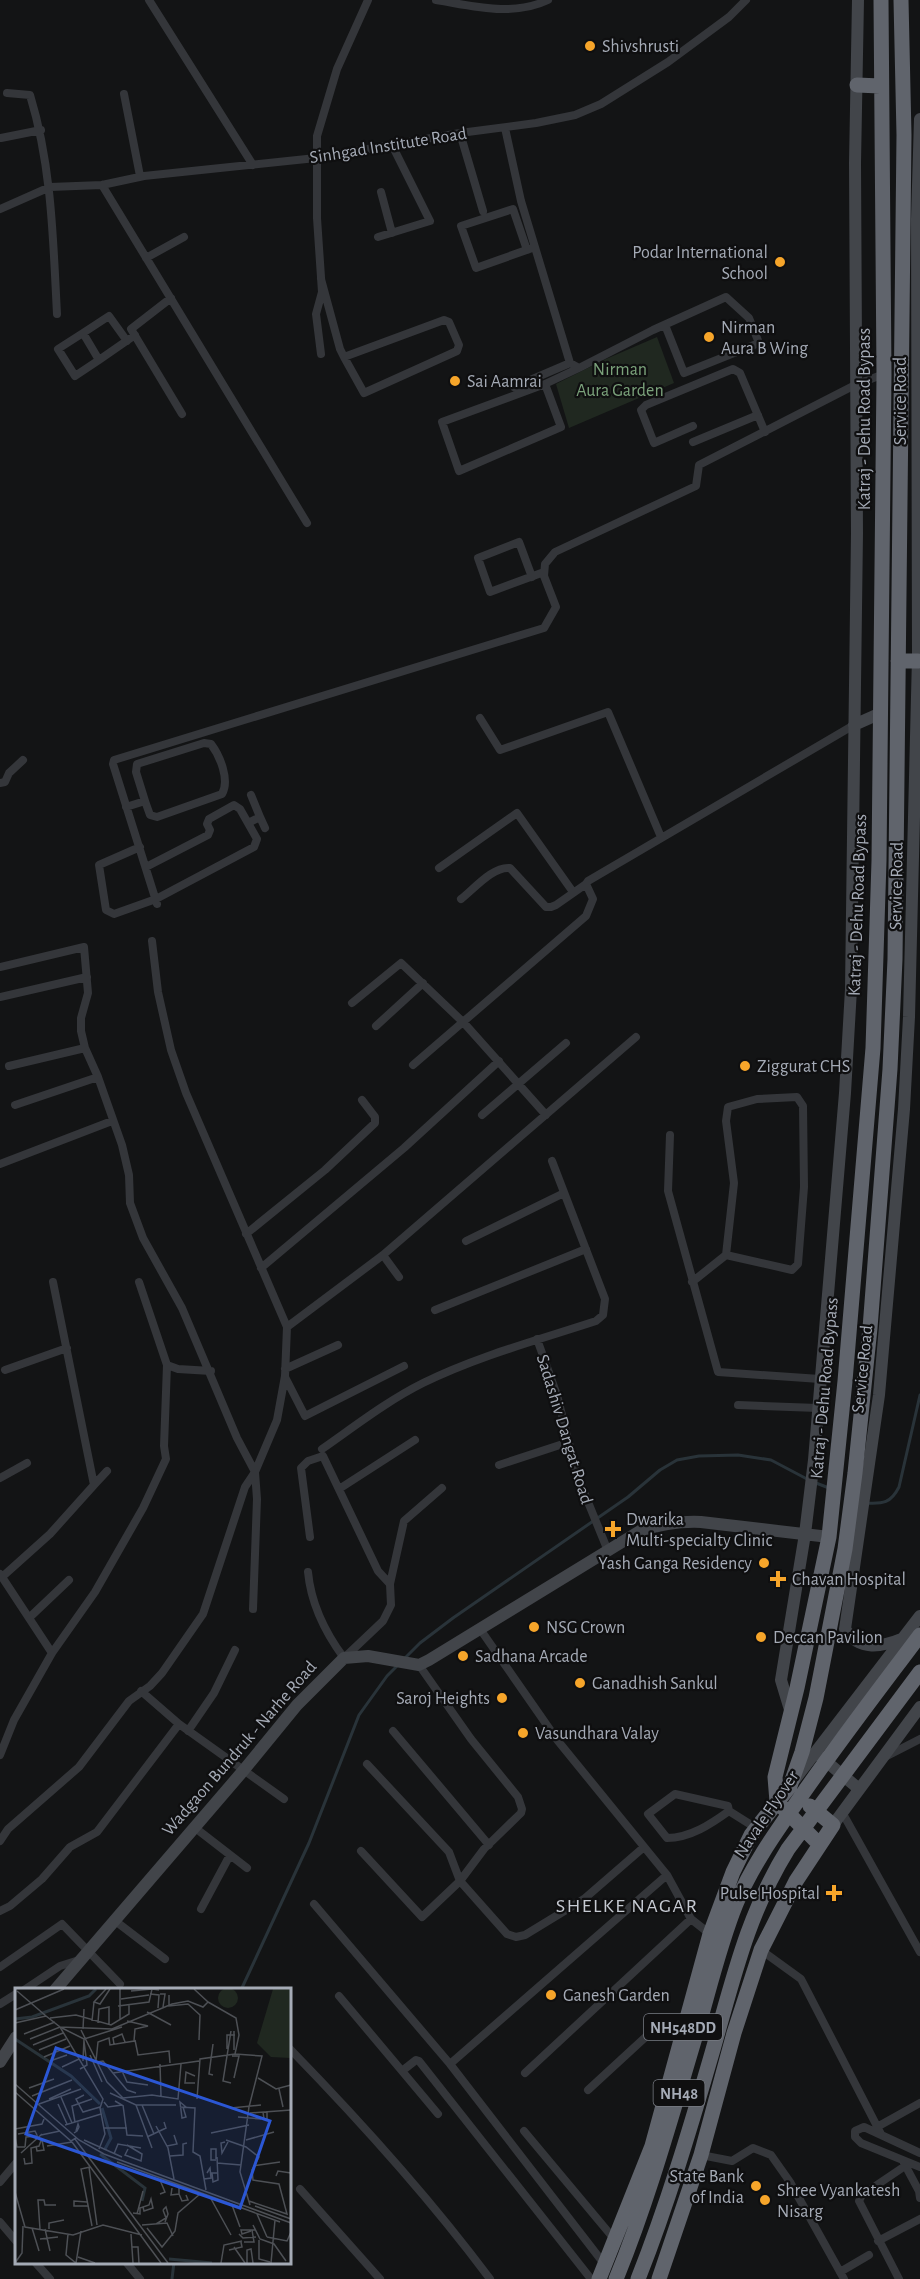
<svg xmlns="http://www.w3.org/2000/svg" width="920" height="2279" font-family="'Alegreya Sans',sans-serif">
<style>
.green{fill:#202820}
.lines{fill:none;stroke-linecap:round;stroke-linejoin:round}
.stream{stroke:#293339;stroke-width:3}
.street{stroke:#34363a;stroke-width:8}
.secondary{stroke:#42454a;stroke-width:12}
.highway{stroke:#60646c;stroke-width:15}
.poi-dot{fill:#f6a52a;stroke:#0f0f10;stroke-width:2}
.labels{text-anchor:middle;stroke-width:4.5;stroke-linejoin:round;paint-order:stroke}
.shield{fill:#0f0f10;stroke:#787c84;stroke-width:1.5}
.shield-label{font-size:16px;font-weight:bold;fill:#a5abb6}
.poi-label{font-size:18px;fill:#a5abb6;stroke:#0f0f10;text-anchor:start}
.street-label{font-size:18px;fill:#a5abb6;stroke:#0f0f10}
.park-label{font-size:18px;fill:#7ba27b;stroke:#0f0f10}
.neighbourhood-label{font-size:20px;letter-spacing:1.5px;fill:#c6cad2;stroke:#0f0f10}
.inset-river{fill:none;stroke:#293339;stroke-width:3}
.inset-road{fill:none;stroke:#4d5055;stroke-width:1.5}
.view{fill:#2b57d5;fill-opacity:0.15;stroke:#2b57d5;stroke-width:3}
.inset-edge{fill:none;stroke:#a5abb6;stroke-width:3}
</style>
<rect width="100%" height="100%" fill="#131415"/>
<path class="green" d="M657 337 674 383 569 428 556 384 606 359Z"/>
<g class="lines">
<path class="stream" d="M816 1483 829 1488
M866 1503C883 1504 891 1503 899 1487L920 1395
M404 1659 420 1643 453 1618 628 1497 660 1470 677 1460 699 1456 738 1455 771 1460 807 1479
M241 1990 309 1843 359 1715 387 1676 397 1666
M172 2279 174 2262"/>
<path class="street" d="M149 0 253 165
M436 0C473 6 513 17 548 0
M7 93 30 95C52 167 53 240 57 314
M124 94 140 176
M505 128 521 201 570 363
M460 133 483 211
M1 138 41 130
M102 185 307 523
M381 192 392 233
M0 209 50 187 102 185 144 176 316 158 460 133 536 123 575 115 601 104 668 62 729 17 746 0
M378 237 430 221 392 145
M527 250 513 209 461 226 476 268 535 247
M146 258 184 237
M321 279 340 349 344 357 444 320 449 322 459 345 457 351 364 393 344 357
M171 298 131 329 182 414
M83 333 58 349 75 376 99 360
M127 341 109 316 83 333 99 360 135 335
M321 354 316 314 322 292 317 218V136L337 69 368 0
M570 363 579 368 653 330 726 297 749 318 759 343 684 373 665 325
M545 384 561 427 459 471 442 422 545 384 579 368
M514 387 570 363
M693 426 654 443 641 410 646 405 733 369 740 373 765 432
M693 442 758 415
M532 577 519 542 478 558 490 592 544 572
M480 718 500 750 608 712 661 837
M0 783 5 782 9 773 23 760
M251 795 260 817
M126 807 145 801 150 815 157 817 222 794C230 780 220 756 211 744L204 743 137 764 136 772 145 801
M248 823 260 817 265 828
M140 847 99 865 106 910 114 914 156 899 254 847 257 839 240 809 234 805 209 819 207 824 210 830 208 835 146 867
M439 868 517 813 573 892
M461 899C474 889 493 866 510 868L546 907H551L556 905 586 884
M157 904 113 764 114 760 544 628 556 607 544 576 545 564 555 552 696 486 699 465 855 385 884 374
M152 941 158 992 171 1050 186 1093 287 1327 285 1376 277 1420 255 1472 257 1499 253 1609
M0 967 84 947 88 993 81 1018V1031L85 1048 98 1077 122 1145 129 1175 130 1203 143 1238 182 1308 237 1438 255 1472 245 1487 203 1614 162 1673 150 1686 129 1701 79 1767 8 1829 0 1841
M0 997 87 977
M352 1003 401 963 464 1023 546 1115
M376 1026 423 983
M413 1065 586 916 593 899 586 884 588 881 854 725
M9 1066 85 1048
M15 1105 98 1077
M482 1115 566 1043
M670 1135 668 1191 718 1372 820 1379
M0 1164 112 1121
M246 1234 325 1170 375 1123V1117L362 1100
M466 1241 564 1193
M383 1255 399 1277
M261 1268 404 1148 499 1061
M139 1282 167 1365 178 1369 211 1371
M692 1282 726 1255 734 1183 726 1121 728 1107 757 1099 797 1097 803 1106 804 1187 798 1264 792 1270 726 1255
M435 1310 586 1249
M287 1327 383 1255 636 1037
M537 1339 557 1395 577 1475 608 1551
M285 1369 338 1345
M5 1370 67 1348
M285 1377 305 1416 404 1366
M738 1405 818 1408
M322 1449C355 1426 387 1401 423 1383 478 1356 538 1340 596 1321L603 1315 605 1299 552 1161
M499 1465 569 1442
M0 1478 27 1463
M94 1485 107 1471
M339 1489 415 1440
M308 1572C311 1604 324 1631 344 1658L383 1621 391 1605 390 1584 378 1571 323 1456 308 1461 301 1468 310 1537
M0 1574 52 1653
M2 1577 50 1534 94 1485 53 1282
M390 1584 404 1521 442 1488
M30 1617 69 1580
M480 1629 558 1741 667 1875 691 1919 710 1934
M141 1691 179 1724 284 1799
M188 1731 214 1693 235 1650
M393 1731 489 1845
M0 1755 14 1720 52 1653 95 1592 143 1508 166 1459 164 1446 167 1365
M885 1757 920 1739
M367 1764 449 1852 460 1881 507 1934 516 1937 525 1935 584 1899 644 1847
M729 1811C711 1824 690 1838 667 1838L648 1814 675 1794 728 1806 729 1811 756 1828
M842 1812 920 1952
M194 1827 247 1868
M361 1851 422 1917 460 1881 484 1849 521 1813 522 1809 518 1797 471 1739 419 1665
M314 1904 450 2064 605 2265
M201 1909 230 1855
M0 1911 10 1906 42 1879 70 1847 97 1832 179 1724
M114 1920 165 1959
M761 1950 801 1979 881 2134
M0 1967 62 1924 120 1984
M24 1990 60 1966 79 1960
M339 1996 402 2071 416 2060 419 2061 591 2279
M0 2004 16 1994
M290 2049C361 2122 429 2197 490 2279
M450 2064 667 1875
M402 2071 438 2114
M525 2073 691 1919
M588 2090 651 2032 684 2027
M877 2127 920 2103
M524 2131 615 2240
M920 2153 864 2127 855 2131V2137L861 2143 920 2167
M701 2155 732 2161 753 2148 771 2155 790 2182 844 2279
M904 2163 919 2191 920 2198
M0 2182 16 2163
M300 2189 380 2279
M0 2222 16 2241
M878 2241 920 2219
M35 2262 50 2279
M126 2262 140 2279
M840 2272 869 2255
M899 2279 859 2201 862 2195 905 2166"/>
<path class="secondary" d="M854 725 881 713
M904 1638C882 1647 859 1652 845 1629L879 1395 904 1109 909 1017 918 657 917 219 920 119
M791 1713 781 1680 805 1534 814 1460 845 1093 851 989 857 533 855 163 858 0
M821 1757 859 1789
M795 1779 920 1616
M833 1825 920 1707
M55 1990 243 1771 297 1705 344 1658 368 1656 419 1665 429 1660 640 1531C661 1524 679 1521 701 1522L829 1537
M0 2062 16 2037"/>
<path class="highway" d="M857 85 880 86
M898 661H918
M819 1844 777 1802 775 1777 797 1688 829 1537 845 1381 873 1048 879 861 884 374 881 0
M599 2279 652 2146 710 1934 733 1872 751 1835 790 1786 802 1752 816 1698 845 1549 855 1473 870 1328 890 1069 895 959 904 135 901 0
M616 2279C650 2196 674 2107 700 2021 711 1982 721 1941 736 1904 753 1863 779 1828 804 1792 841 1739 881 1687 920 1635
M638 2279C667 2206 690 2129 712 2053 733 1980 747 1915 788 1849L920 1672
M659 2279 701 2155 734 2033 761 1950 796 1881 833 1825 810 1806"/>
</g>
<g class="poi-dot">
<circle cx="590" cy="46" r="6"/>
<circle cx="780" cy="262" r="6"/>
<circle cx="709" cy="337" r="6"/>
<circle cx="455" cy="381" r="6"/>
<circle cx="745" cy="1066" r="6"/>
<path d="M610 1520h6v6h6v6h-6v6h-6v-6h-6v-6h6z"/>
<circle cx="764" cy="1563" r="6"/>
<path d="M775 1570h6v6h6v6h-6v6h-6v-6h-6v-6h6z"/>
<circle cx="534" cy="1627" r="6"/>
<circle cx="761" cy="1637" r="6"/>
<circle cx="463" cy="1656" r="6"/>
<circle cx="580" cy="1683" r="6"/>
<circle cx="502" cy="1698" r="6"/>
<circle cx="523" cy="1733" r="6"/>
<path d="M831 1884h6v6h6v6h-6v6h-6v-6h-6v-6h6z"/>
<circle cx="551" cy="1995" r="6"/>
<circle cx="756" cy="2186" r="6"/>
<circle cx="765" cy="2200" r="6"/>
</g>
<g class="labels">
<g class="shield">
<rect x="644" y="2014" width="78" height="26" rx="4.5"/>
<rect x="653.5" y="2080" width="51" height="26" rx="4.5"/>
</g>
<g class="shield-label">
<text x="683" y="2033">NH548DD</text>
<text x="679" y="2099">NH48</text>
</g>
<g class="poi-label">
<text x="602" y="52">Shivshrusti</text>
<text x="768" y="258" text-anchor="end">Podar International<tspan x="768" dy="21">School</tspan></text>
<text x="721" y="333">Nirman<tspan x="721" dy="21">Aura B Wing</tspan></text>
<text x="467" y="387">Sai Aamrai</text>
<text x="757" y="1072">Ziggurat CHS</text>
<text x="626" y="1525">Dwarika<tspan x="626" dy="21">Multi-specialty Clinic</tspan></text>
<text x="752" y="1569" text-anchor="end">Yash Ganga Residency</text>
<text x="792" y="1585">Chavan Hospital</text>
<text x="546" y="1633">NSG Crown</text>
<text x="773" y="1643">Deccan Pavilion</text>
<text x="475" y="1662">Sadhana Arcade</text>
<text x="592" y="1689">Ganadhish Sankul</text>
<text x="490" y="1704" text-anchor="end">Saroj Heights</text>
<text x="535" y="1739">Vasundhara Valay</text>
<text x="820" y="1899" text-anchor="end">Pulse Hospital</text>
<text x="563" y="2001">Ganesh Garden</text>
<text x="744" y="2182" text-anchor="end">State Bank<tspan x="744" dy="21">of India</tspan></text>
<text x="777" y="2196">Shree Vyankatesh<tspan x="777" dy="21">Nisarg</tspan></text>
</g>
<g class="street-label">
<text transform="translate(388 145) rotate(-9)" y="6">Sinhgad Institute Road</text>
<text transform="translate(900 401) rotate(-90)" y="6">Service Road</text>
<text transform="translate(864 419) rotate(-90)" y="6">Katraj - Dehu Road Bypass</text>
<text transform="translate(896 886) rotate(-89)" y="6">Service Road</text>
<text transform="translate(857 905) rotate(-88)" y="6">Katraj - Dehu Road Bypass</text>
<text transform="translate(862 1369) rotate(-84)" y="6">Service Road</text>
<text transform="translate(824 1388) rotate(-85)" y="6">Katraj - Dehu Road Bypass</text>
<text transform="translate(565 1429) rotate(73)" y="6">Sadashiv Dangat Road</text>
<text transform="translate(239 1748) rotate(-49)" y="6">Wadgaon Bundruk - Narhe Road</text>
<text transform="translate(766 1814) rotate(-56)" y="6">Navale Flyover</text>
</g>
<g class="park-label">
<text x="620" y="375">Nirman<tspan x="620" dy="21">Aura Garden</tspan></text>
</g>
<g class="neighbourhood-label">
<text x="627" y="1912">SHELKE NAGAR</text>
</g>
</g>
<g transform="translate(15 1988)">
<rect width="276" height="276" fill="#131415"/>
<path d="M203 10a10 10 0 1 1 20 0a10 10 0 1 1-20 0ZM258 1H276V70L256 69 242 55Z" fill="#202820"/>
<path class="inset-river" d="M0 31 17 29 74 8 81 1M0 51 56 88 85 116M87 120 96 150 90 161M85 166 130 200 127 213M154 271 197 275"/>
<path class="inset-road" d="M91 1 79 14 85 16 95 1M179 1 193 14M2 3 31 28M116 3 137 1M135 6 144 7 143 20M145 6H150L148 19M154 7V18L173 16 185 27 184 52M106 11 134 7M193 14 221 30 224 47 220 66M103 18 134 14 137 1 144 2M0 22 49 1M132 24 156 37M35 30 61 27 96 37 114 26V16M105 32V1M77 33 79 14M0 35 31 28 45 39 88 111 85 120 90 146 84 161M83 35 84 21 94 19V37M47 40 69 51M68 41 69 21M66 42 92 94 108 110 137 107 163 111 166 76M216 43 208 93 216 95M219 43V62M9 46 40 34M15 51 45 39 97 41 157 16 173 13 188 19 193 14M120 52 123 67 154 63 155 75M99 56 98 50 107 46 110 54M18 57 48 45M212 61V47H220M24 62 51 51M75 67 87 94M217 68H224L219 90M29 69 55 58M35 73 52 67M68 73 69 51 107 39M81 73 83 54 94 50 95 57 119 53 120 41 133 38 112 33M82 74 88 73 112 102 121 105M145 76 146 108M47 79 64 71M65 81 72 77 69 53M107 83 112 94 133 97M98 85 184 73M198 87 194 86 198 56M243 90 261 101 276 97M180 95H170L171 84 180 88M0 96 64 152 89 166 276 235M14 100 39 91M264 101 268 119M0 104 56 153 61 150M95 105 121 117H161M69 107 61 111 68 124 85 119M17 108 57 92M46 109 57 135M34 111 56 101M182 111 185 71 220 66 247 68 234 119 225 184 235 217M89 114 93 119 107 117 100 113M24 116 66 101M43 116 52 136M108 117 112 147 128 148M121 117 137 160M127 117 139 146M165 119 180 120 178 164 185 168 191 202M168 119 171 129 167 130 165 114 171 119M216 120 246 117M248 124 249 131H252V123M235 125 276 122M223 129 246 131M60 134 57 118 77 111M50 137 86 126M141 138 153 160 159 191M89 140H112M0 141 27 136 29 131M59 145 62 143 64 139 63 136 61 143M196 145 234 137M3 146 20 143 22 147M26 147 45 143M0 149 2 159H10M132 149 151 140 149 134M60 151 153 275M69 152 107 169M211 152 231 159 244 169 237 182 238 192 264 196 272 226 234 213M231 152 259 144M57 154 146 275M210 154 206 155 207 165 213 154M112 157 127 166 126 173 110 167 113 161M21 158 22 163 29 162 27 152M32 158 57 154M152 158 162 156 159 147M10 159 11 149 23 148M6 165 27 146M99 166 103 156 126 160M155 168 168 167V156L172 155M202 169 203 192 198 194 197 185H203M9 170 10 176 17 175 16 160 24 158 27 150M201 171V161H196V172H201M102 174 265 234M202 175 226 177M238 178 265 174M74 179 82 237M75 179 66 181 77 238M261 188 263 183 276 185M189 191 196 190 195 180 192 185M157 200 156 207 164 206V200M0 204 10 239 58 247 88 237 127 247M145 206 150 204 145 192M164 206 167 213 173 212 171 207M195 209 216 247M72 214 59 213V218H73M217 217 225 239M240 218 276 231M148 222 151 219 153 226 150 234M118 225 125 226V220L134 217 136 211 138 220 129 223 128 219M122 226 128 203M242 226 252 249M141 236 151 230 148 222M127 237 152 235 158 248M238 237 245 251 259 256 271 273M17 240 24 263M132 240 147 259 160 243 163 225 185 206M25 241 23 212H29L30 217H41M30 241 35 263M34 241V235L49 232M236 243 227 246 226 242H240M53 246 51 267 61 275 66 243M116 246 118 275M224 246 228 250 241 249M252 249 272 253 276 244M25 251 43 249M244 252V271L255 274M229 254H239L237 242M117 259H123L124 275M219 259 230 275M214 262 227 259 226 254M63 269 80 275M0 275 7 265 8 238M206 275 209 257 227 253M232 275V262L236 261 238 275M256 275 260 232"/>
<path class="view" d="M41 60 255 133 225 220 11 146Z"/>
<rect width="276" height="276" class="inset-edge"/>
</g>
</svg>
